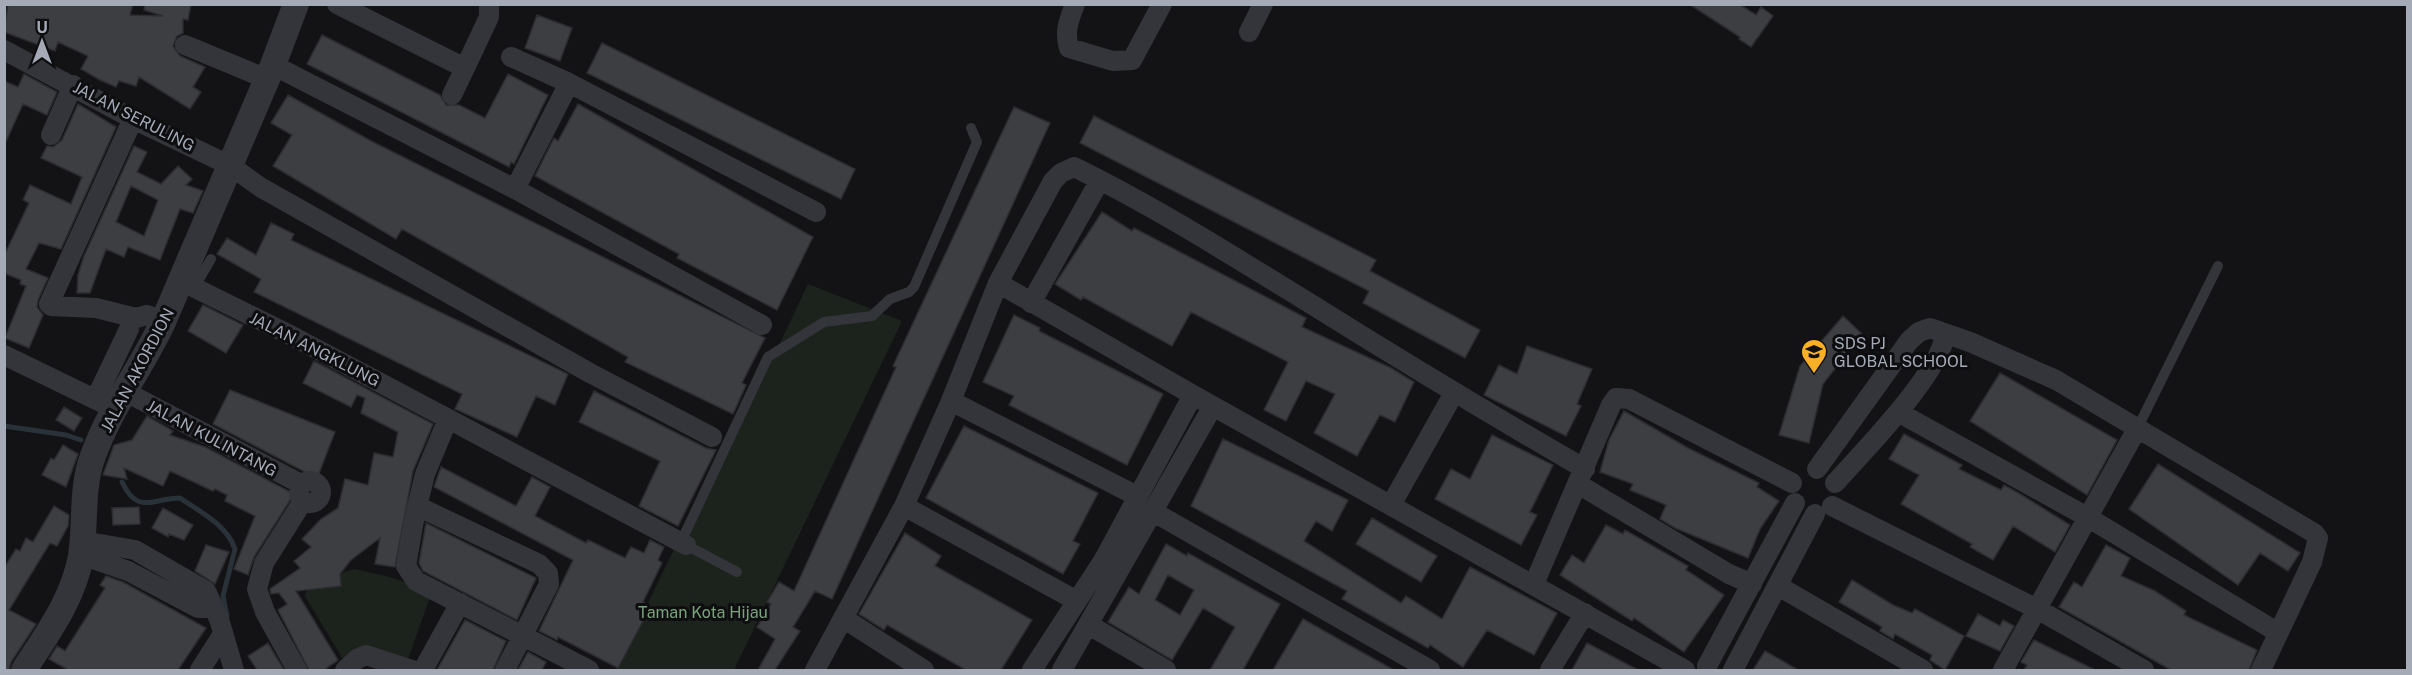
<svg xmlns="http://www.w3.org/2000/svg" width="2412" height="675" font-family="'Public Sans',sans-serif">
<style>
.green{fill:#1b231c}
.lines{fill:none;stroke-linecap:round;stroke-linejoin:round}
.stream{stroke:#293239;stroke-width:5}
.building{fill:#3d3e42;stroke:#2d2d31;stroke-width:1.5;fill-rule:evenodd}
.service{stroke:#34353a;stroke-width:10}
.minor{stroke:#34353a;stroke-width:20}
.tertiary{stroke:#34353a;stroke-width:26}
.labels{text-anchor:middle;stroke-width:6;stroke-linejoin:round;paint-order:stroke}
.street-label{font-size:16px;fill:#a4aab6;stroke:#0e0e10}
.poi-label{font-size:16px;fill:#a4aab6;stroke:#0e0e10;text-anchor:start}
.park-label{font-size:16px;fill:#7aa27c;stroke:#0e0e10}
</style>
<rect width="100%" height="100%" fill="#131315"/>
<path class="green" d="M808 284 902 321 734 670H616L674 549 681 552Z
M354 569C380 575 409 579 430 597L406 665 344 661 305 596 309 583Z"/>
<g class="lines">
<path class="stream" d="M4 426 66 435 81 440
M122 482C138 516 153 498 180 498 199 511 227 525 235 549L223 596 227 616"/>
</g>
<path class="building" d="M8 4H133L130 15 163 16 144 10 145 4H191L188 20 183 19V33L177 36 173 46 180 56 205 67 193 87 201 92 190 109 139 77 136 86 119 81 116 87 100 80 81 69 88 56 58 42 55 51 4 32Z
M1689 4H1739L1756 15 1761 7 1773 16 1751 47 1739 39 1740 37Z
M537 15 572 28 560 61 525 48Z
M322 35 440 95 446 105H459L485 118 508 74 548 95 514 164 511 162 509 167 307 64Z
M602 43 855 169 841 199 587 73Z
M24 74 57 92 47 115 23 104 4 146V81L18 87Z
M288 95 373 142 765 338 742 383 746 385 733 414 625 362 628 357 402 229 396 239 273 166 292 135 271 123Z
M78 104 116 127 61 249 39 243 26 269 48 278 38 300 37 307 43 315 29 348 5 338 26 286 20 284 21 280 4 273V256L29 203 23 200 30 185 71 204 82 177 41 158 47 146 53 147 62 140Z
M578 104 813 237 777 310 677 258 679 254 535 176 554 138 558 141Z
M1014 107 1050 123 832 599 815 591 793 627 800 631 775 670H758L775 639 757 627 771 604 767 602 779 582 794 591 896 367 893 366Z
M1094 116 1376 260 1370 271 1480 330 1465 358 1363 303 1369 291 1080 143Z
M134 146 147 152 137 172 161 184 178 166 192 179 186 185 203 191 193 213 180 209 160 260 128 247 124 257 106 249 90 293H77L78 275 84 256ZM131 186 158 200 144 236 116 222Z
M1102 212 1132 231 1134 228 1306 318 1302 327 1391 368 1414 382 1395 422 1380 415 1357 456 1314 433 1335 394 1306 381 1286 421 1264 410 1288 362 1191 312 1172 346 1083 297 1081 300 1055 284Z
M271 223 294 234 291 240 568 374 555 405 536 396 517 437 455 409 462 394 254 292 261 279 217 254 227 238 256 255Z
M203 305 243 325 226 353 188 331Z
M1014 315 1040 328 1039 331 1163 394 1127 465 1009 405 1014 396 983 382Z
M1843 316 1862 334 1823 384 1809 443 1779 435 1800 366Z
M1527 346 1592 369 1577 404 1581 406 1566 436 1484 395 1499 365 1517 374Z
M314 361 433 424 413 471 395 567 375 564 380 538 351 560 340 574 341 586 296 591 338 660 324 670H309L278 610 287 604 279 593 271 594 270 589 300 568 294 561 311 547 302 539 321 519 338 508 345 479 368 485 374 453 393 457 398 432 361 413 365 398 357 395 351 407 303 383Z
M2000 373 2117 440 2087 495 1970 421Z
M230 390 335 432 316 481 307 473 213 424Z
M594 391 706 448 716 450 678 526 639 506 660 461 579 422Z
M64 407 82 418 74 431 56 420Z
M1624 411 1688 448 1759 483 1757 487 1779 501 1760 529 1748 558 1675 528 1660 519 1666 505 1630 490 1633 484 1600 472 1609 440Z
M147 416 173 431 170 435 205 447 294 494 254 557 248 575 234 569 255 516 225 501 227 495 215 489 213 491 170 471 163 486 124 468 127 479 103 475 114 445 132 440Z
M964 426 1098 493 1073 541 1080 544 1063 574 926 498Z
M1904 434 1962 465 1959 469 2001 490 2004 485 2020 494 2070 525 2055 552 2013 526 1993 560 1970 547 1972 544 1901 504 1919 475 1889 459Z
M1492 435 1553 465 1530 512 1537 515 1521 545 1435 499 1451 469 1470 479Z
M1223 439 1348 500 1332 531 1316 521 1304 541 1401 603 1406 596 1442 619 1470 567 1557 613 1534 655 1487 630 1463 667 1430 645 1428 648 1342 599 1347 591 1191 506Z
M63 445 78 454 66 487 42 475 51 458 54 460Z
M2158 464 2300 553 2288 571 2260 553 2238 585 2129 509Z
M441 467 516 506 532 477 550 487 535 516 586 543 588 540 625 558 631 547 644 553 650 540 664 547 658 560 662 563 643 602 651 606 618 668 558 637 557 640 539 631 573 560 434 487Z
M54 506 69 515 68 526 57 546 50 543 9 610 36 624 11 662 9 670H4V568L16 549 20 551 26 538 33 542Z
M139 507 140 524 113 525 112 508Z
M163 508 193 525 184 540 169 534 168 537 152 528Z
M1372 518 1437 556 1421 582 1356 544Z
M426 523 536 578 517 620 423 571 419 563Z
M1606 525 1623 534 1625 530 1688 566 1686 570 1724 595 1684 652 1634 618 1632 621 1560 575 1572 555 1584 563Z
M905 533 941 556 935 566 1032 620 1001 670H966L887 625 884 630 859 614Z
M1166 544 1187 556 1188 553 1280 604 1243 670H1210L1235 627 1203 608 1172 660 1108 622 1129 587 1139 594ZM1168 575 1194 590 1180 615 1155 600Z
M206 545 229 552 215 584 195 571Z
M2106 545 2130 558 2121 576 2155 591 2186 611 2184 615 2257 650 2249 670H2171L2059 607 2074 582 2082 587Z
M106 576 123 582 206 628 178 670H68L49 659 57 646 65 651 105 588 100 585Z
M1852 580 1893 605 1912 613 1915 609 1964 636 1945 670 1930 660 1932 655 1895 634 1893 639 1880 631 1882 627 1839 602Z
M1978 614 2000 626 2003 620 2014 626 2000 651 1966 636Z
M1303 619 1349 645 1394 670H1273Z
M465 620 506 641 493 670H437Z
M2034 640 2095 670H2024L2027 665 2021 662Z
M268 643 284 670H257L248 656Z
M1587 643 1638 670H1572Z
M1765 651 1798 670H1753Z
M528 652 546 662 542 670H518Z"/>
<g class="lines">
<path class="service" d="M194 288 211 259
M2138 427 2218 266
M681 542 768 357 824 322 872 316 890 299 909 292 914 287 977 142 971 128
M686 545 737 572"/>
<path class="minor" d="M337 4 465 68 489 17V4
M1075 4C1069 20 1064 31 1069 48L1113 61 1132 60 1162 4
M1249 32 1263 4
M185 45 267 79
M4 50 133 119 231 166 260 187 590 373 712 437
M511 57 569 83 816 212
M273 65 515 189 762 325
M452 95 465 68
M133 119 49 304 51 306 96 308 136 318 147 315 163 322
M51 135 73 85
M515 189 569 83
M181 281 292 336 686 545
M998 283 1193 395 1685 670
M1031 303 1100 180
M4 355 115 409
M124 391 301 484
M96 398 129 329
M951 401 1137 496
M1898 412 2089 518 2277 632
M448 419 425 474 414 520 406 566 416 581 589 670
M1817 469 1909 341 1919 332 1930 328 1970 342 2056 380 2314 533 2318 538 2312 562 2261 670
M299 492a11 11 0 1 1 22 0a11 11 0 1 1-22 0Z
M1835 483C1863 452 1940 373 1945 335
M1578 484 1729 574 1752 584
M1391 505 1454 393
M417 506 539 564 548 573 549 584 505 670
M904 506 1077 601
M1832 506 2039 610 2144 670
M1152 511 1430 670
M83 541 135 550 206 591 219 619 234 670
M81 555 128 571 198 608H214
M1534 584 1611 405 1616 398 1629 399 1792 483
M1778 586 1923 670
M843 618 924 670
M1089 625 1166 670
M1707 666 1795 503
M200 670 223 634
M297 670 265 612 257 589 264 563 303 501
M345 670 357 659 366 655 412 670
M423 670 460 603
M815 670 904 506 951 401 998 283 1053 181 1061 173 1074 167C1158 208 1239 260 1319 309 1407 364 1495 417 1585 469
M1032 670 1103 561 1193 395
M1062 670 1213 406
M1550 670 1585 613
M1733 670 1815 514
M2003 670 2138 427"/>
<path class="tertiary" d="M24 670C47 634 73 600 81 556 86 523 81 487 93 456 110 408 142 367 163 322L273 65 296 4"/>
</g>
<defs>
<symbol id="school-pin" viewBox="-11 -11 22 30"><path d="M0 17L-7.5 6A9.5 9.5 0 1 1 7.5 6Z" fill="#f9b026" stroke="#0e0e10"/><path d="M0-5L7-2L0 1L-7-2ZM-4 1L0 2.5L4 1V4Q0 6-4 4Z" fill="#111"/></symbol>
</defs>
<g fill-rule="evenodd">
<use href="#school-pin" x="1799" y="337" width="30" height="40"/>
</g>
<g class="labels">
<g class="street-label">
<text transform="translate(134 116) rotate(27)" y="6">JALAN SERULING</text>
<text transform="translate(315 349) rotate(27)" y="6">JALAN ANGKLUNG</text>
<text transform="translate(137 370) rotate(-62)" y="6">JALAN AKORDION</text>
<text transform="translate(212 438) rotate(28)" y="6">JALAN KULINTANG</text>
</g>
<g class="poi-label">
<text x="1834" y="349">SDS PJ<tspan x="1834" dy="18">GLOBAL SCHOOL</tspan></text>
</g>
<g class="park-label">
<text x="703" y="618">Taman Kota Hijau</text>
</g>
</g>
<rect width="2412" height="675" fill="none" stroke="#a4aab6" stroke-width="12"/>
<g transform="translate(42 42)" stroke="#0e0e10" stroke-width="4.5" paint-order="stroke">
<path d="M0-4.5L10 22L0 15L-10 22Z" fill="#a4aab6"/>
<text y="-9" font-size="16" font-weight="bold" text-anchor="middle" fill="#a4aab6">U</text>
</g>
</svg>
